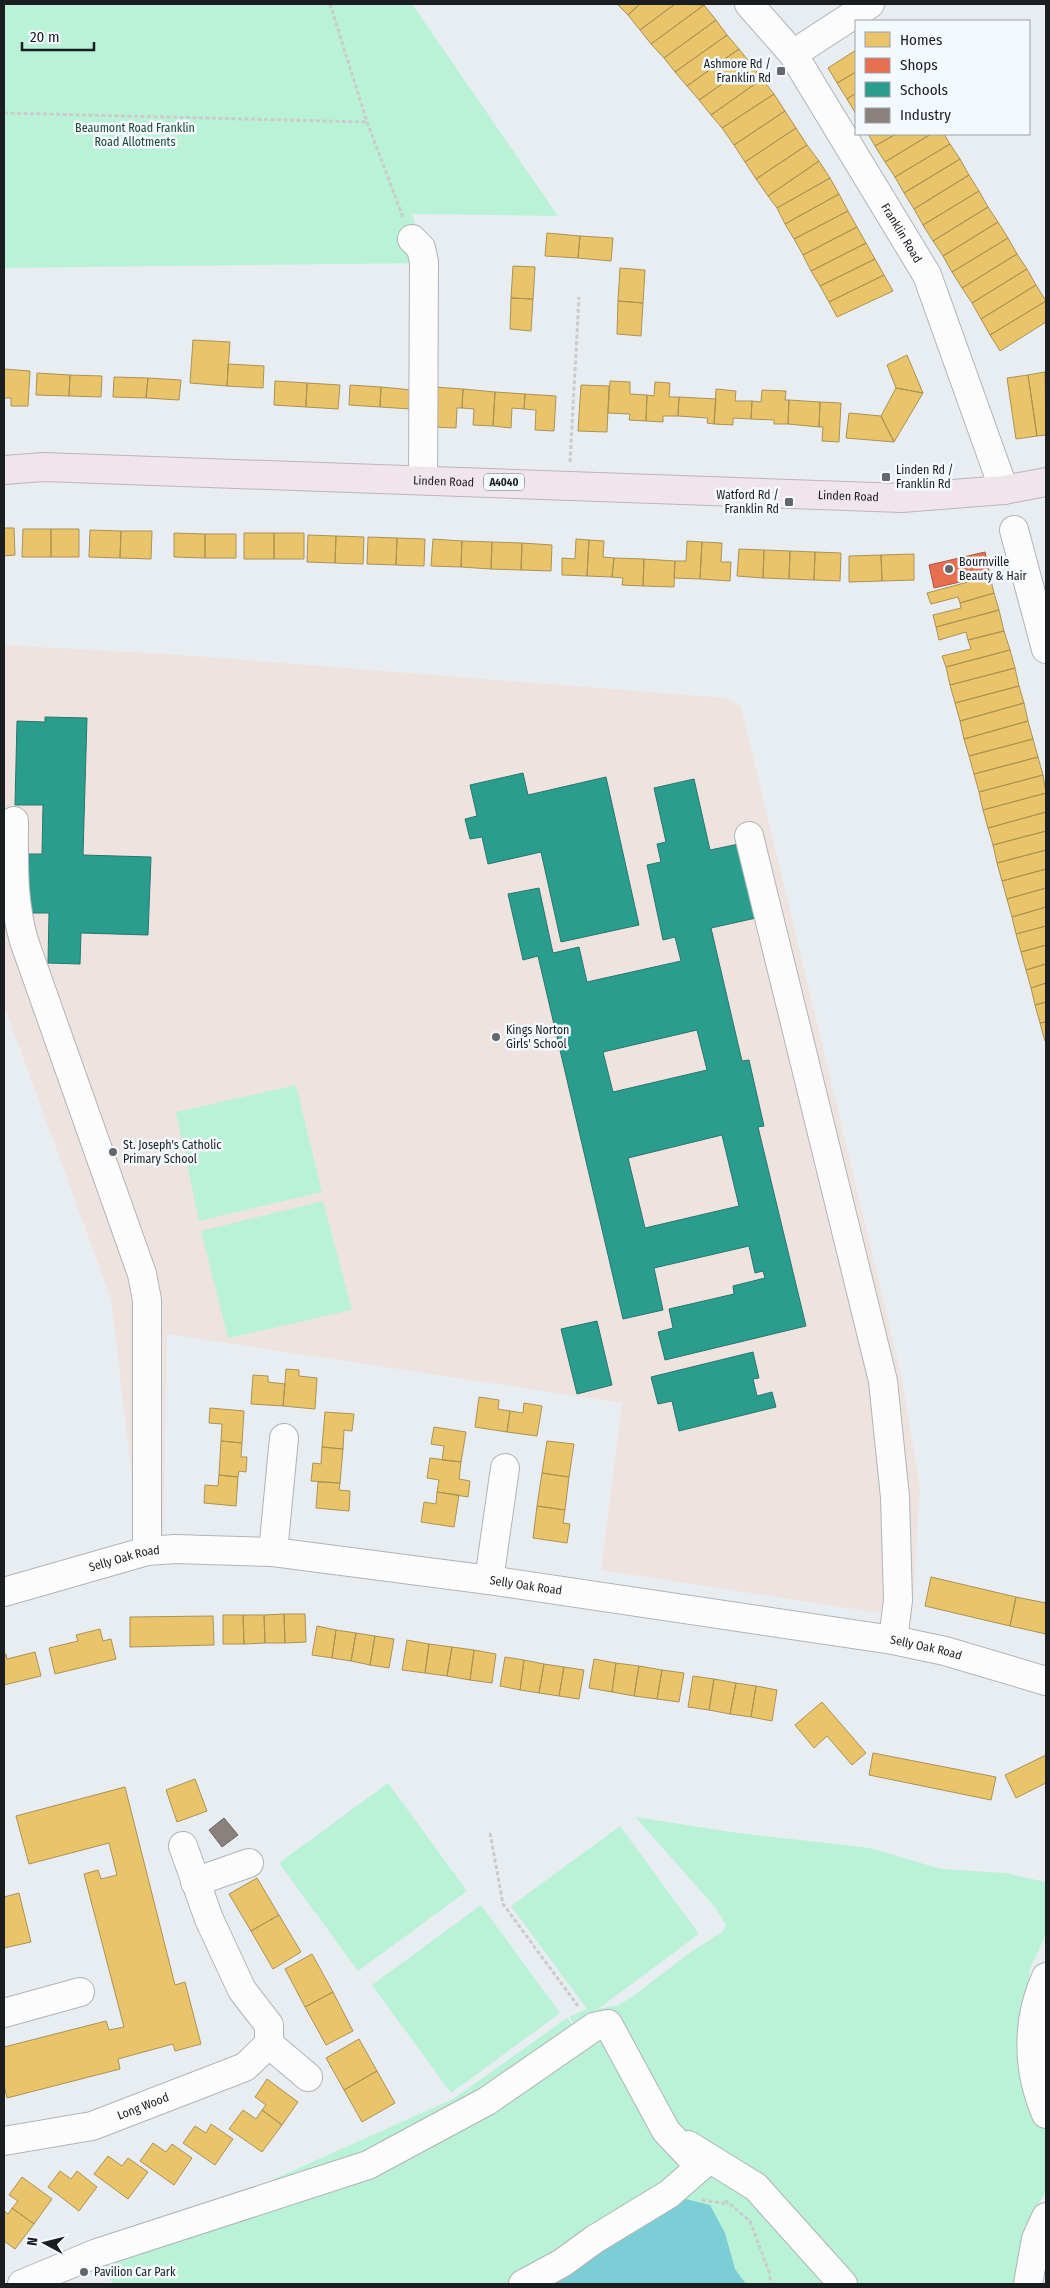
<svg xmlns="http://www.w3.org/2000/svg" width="1050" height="2288" font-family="'Fira Sans Condensed',sans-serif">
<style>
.education{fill:#efe3e0}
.green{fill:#baf2d7}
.water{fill:#7cced6}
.homes{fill:#e9c46a;stroke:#ab9254}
.shops{fill:#e76f51;stroke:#aa5743}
.schools{fill:#2a9d8f;stroke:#26776e;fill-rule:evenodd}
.industry{fill:#8a817c;stroke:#696361}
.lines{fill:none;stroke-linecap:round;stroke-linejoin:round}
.minor-casing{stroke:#b0b4b7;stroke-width:30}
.highway-casing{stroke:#beb3ba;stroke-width:30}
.path{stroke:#cacbcc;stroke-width:3;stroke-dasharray:4 2.5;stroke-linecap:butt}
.minor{stroke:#fcfcfd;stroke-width:28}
.highway{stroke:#f0e5ea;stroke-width:28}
.poi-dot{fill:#63666a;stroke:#f4f9fe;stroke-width:2}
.labels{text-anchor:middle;stroke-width:5;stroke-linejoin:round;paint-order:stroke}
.shield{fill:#f4f9fe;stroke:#5c6063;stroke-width:1}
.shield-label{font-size:11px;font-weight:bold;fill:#1b1e21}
.poi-label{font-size:12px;fill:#1b1e21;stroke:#f4f9fe;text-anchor:start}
.park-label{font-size:12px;fill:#1c4933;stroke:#f4f9fe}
.street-label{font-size:12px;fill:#1b1e21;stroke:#f4f9fe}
</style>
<rect width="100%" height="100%" fill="#e8edf2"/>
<path class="education" d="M4 645 182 655 726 698 741 706 901 1374 920 1488 912 1618 601 1570 622 1403 167 1334 163 1540 139 1537 111 1299 4 1005Z"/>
<path class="green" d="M4 4H412L558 216 412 214 429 263 4 268Z
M296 1085 322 1192 199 1221 176 1112Z
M323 1201 352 1310 228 1338 201 1231Z
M388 1783 467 1891 358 1971 279 1863Z
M635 1817 738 1833 870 1848 941 1869 1005 1873 1046 1882V1934L1030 1969 1020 2050 1046 2128V2191L1032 2216 1017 2284H114L95 2259 453 2099 567 2018 592 2047 569 2017 587 2009 511 1906 620 1826 699 1934 598 2009 618 2005 632 1997 688 1954 722 1932 726 1925 715 1907Z
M481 1905 560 2013 451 2093 372 1985Z"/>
<path class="water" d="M670 2195 710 2205 725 2233 735 2269 746 2284H525Z"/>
<path class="homes" d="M617 4H640L628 15Z
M640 4H675L640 30 628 15Z
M675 4 704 5 651 44 640 30Z
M704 5 716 20 664 58 651 44Z
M716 20 727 35 675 72 664 58Z
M727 35 739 49 687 86 675 72Z
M739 49 751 64 699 100 687 86Z
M856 50V72L837 83 828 68Z
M751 64 762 79 711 115 699 100Z
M856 72V93L847 99 837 83Z
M762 79 774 94 722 128 711 115Z
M856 93V114L847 99Z
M774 94 785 111 734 145 722 128Z
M785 111 796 128 745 162 734 145Z
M796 128 807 145 756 179 745 162Z
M868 134H896L875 146Z
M896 134H931L885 162 875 146Z
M931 134H944L950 144 895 177 885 162Z
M950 144 960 159 904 193 895 177Z
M807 145 819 161 768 196 756 179Z
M960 159 969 175 914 209 904 193Z
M819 161 830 178 777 208 768 196Z
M969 175 979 191 923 225 914 209Z
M830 178 839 194 785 224 777 208Z
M979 191 988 207 933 241 923 225Z
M839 194 848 211 794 239 785 224Z
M988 207 998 222 943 256 933 241Z
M848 211 857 227 803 255 794 239Z
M998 222 1008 238 952 272 943 256Z
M857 227 866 243 811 271 803 255Z
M547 233 580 236 578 258 545 256Z
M580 236 613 238 611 261 578 258Z
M1008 238 1017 254 962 288 952 272Z
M866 243 875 259 820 286 811 271Z
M1017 254 1027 269 972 303 962 288Z
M875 259 884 275 829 302 820 286Z
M513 266 535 267 533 299 511 298Z
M620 268 645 270 643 303 618 301Z
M1027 269 1036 285 981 319 972 303Z
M884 275 893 291 837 317 829 302Z
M1036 285 1046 301 990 335 981 319Z
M511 298 533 299 531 331 510 329Z
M618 301 643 303 641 336 617 334Z
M1046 301V322L1000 351 990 335Z
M193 340 230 342 227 386 190 383Z
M907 355 923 393 896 388 887 365Z
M228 364 264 366 263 388 227 386Z
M4 369 30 371 28 406H11V398H4Z
M1045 372 1046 435 1037 436 1028 375Z
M37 373 70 375 69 396 36 395Z
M70 375 102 376 101 397 69 396Z
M1028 375 1037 436 1016 439 1007 378Z
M114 377 148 378 146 398 113 397Z
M148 378 181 380 179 400 146 398Z
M275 381 307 383 306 407 274 405Z
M610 381 630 382V394L647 395 646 421 629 420 630 414 608 413Z
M655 382 670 383 669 397H679L678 416H663V422L646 421 647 395 654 396Z
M307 383 340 385 338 409 306 407Z
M350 385 381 387 380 407 349 405Z
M581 385 609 386 607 432 578 431Z
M381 387 412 390 411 409 380 407Z
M434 387 463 389 462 408H457L456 428 431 427Z
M896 388 923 393 894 442 881 416Z
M463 389 495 392 493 426 473 425 474 409 462 408Z
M716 389 736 391 735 401H752L751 419 733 418V425L714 424Z
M762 390 786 391 785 400H789L788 424H774V420L751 419 752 401 761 402Z
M495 392 525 394 524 409 512 408 511 428 493 426Z
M525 394 556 396 554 431 535 430 536 410 524 409Z
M679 397 716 399 714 424 707 423 708 418 678 416Z
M789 400 820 402 819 427 788 424Z
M820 402 841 403 839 442 822 441 823 427H819Z
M849 413 881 416 894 442 846 438Z
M4 528H14L15 555 4 556Z
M23 529H51V557H22Z
M51 529H79V557H51Z
M90 530 121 531 120 558 89 557Z
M121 531H152L151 559 120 558Z
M174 533 205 534V558L174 557Z
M244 533H274V559H244Z
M274 533H304V559H274Z
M205 534H236V558H205Z
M308 535 336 536 335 563 307 562Z
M336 536 364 537 363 564 335 563Z
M368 537 397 538 396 565 367 564Z
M397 538 425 539 424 566 396 565Z
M433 539 462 541 461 567 431 566Z
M576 539 589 540 587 576 562 575V558L575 559Z
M589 540 604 541 603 557 614 558 612 577 587 576Z
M462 541 492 542 491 569 461 567Z
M687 541 702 542 700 579 674 578 675 561H686Z
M492 542 522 543 521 570 491 569Z
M702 542 722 543 721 562H731L730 581 700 579Z
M522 543 552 545 551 571 521 570Z
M739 549 764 550 763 578 737 576Z
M764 550 790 551 789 579 763 578Z
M790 551 815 552 814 580 789 579Z
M815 552 841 553 840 581 814 580Z
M914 554V580L882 581 881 555Z
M881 555 882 581 849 582V556Z
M614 558 644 559 643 586 622 585 623 578 612 577Z
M644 559 675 561 674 587 643 586Z
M990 576 994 593 960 603 958 597 931 604 927 593Z
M994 593 999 610 936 627 933 615 961 608 960 603Z
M999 610 1004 631 968 640 966 632 939 640 936 627Z
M1004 631 1010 650 946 667 942 656 971 649 968 640Z
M1010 650 1015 668 950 685 946 667Z
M1015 668 1019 686 955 703 950 685Z
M1019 686 1024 703 960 721 955 703Z
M1024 703 1028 721 964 739 960 721Z
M1028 721 1033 739 969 756 964 739Z
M1033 739 1038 757 974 774 969 756Z
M1038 757 1043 775 979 792 974 774Z
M1043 775 1046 793 983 810 979 792Z
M1046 793V812L988 828 983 810Z
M1046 812V831L993 845 988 828Z
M1046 831V850L997 863 993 845Z
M1046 850V869L1002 881 997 863Z
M1046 869V888L1007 899 1002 881Z
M1046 888V907L1012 917 1007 899Z
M1046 907V926L1016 934 1012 917Z
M1046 926V945L1021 952 1016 934Z
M1046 945V964L1026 970 1021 952Z
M1046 964V983L1031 988 1026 970Z
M1046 983V1002L1035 1005 1031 988Z
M1046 1002V1022L1040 1023 1035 1005Z
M1046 1022V1041H1045L1040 1023Z
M286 1369 299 1370V1376L317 1378 315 1409 283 1406Z
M253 1375 268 1376V1382L285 1384 283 1406 251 1404Z
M479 1397 499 1400 498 1409 510 1411 507 1432 475 1427Z
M524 1403 542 1406 537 1436 507 1432 510 1411 523 1413Z
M210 1408 244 1411 242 1443 221 1441 222 1424 209 1423Z
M325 1412 354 1414 352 1431 344 1430 343 1449 322 1447Z
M434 1427 466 1432 461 1462 442 1460 444 1446 431 1444Z
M221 1441 242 1443 241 1457H247L246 1472 239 1471 238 1477 219 1475Z
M547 1441 574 1444 569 1477 542 1473Z
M322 1447 343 1449 340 1483 311 1481 313 1463 321 1464Z
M430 1458 461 1462 459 1479 470 1481 468 1497 437 1492 439 1480 427 1478Z
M542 1473 569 1477 565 1510 537 1506Z
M219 1475 238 1477 236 1506 204 1503 205 1485 218 1486Z
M318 1482 340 1483 339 1490 350 1491 349 1511 316 1508Z
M437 1492 459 1495 454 1527 421 1522 424 1502 436 1504Z
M537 1506 565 1510 563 1523 570 1524 567 1543 533 1538Z
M931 1577 1016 1597 1010 1626 925 1606Z
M1016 1597 1046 1603V1634L1010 1626Z
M284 1614H305L306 1642 285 1643Z
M284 1614 285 1643H265L264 1615Z
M223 1615H243L244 1644H223Z
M243 1615H264L265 1643 244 1644Z
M213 1616 214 1645 130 1647V1617Z
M317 1626 336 1630 332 1658 312 1655Z
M100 1629 103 1641 111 1639 116 1659 55 1674 49 1648 78 1641 76 1635Z
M336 1630 356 1633 351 1661 332 1658Z
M356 1633 375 1636 370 1665 351 1661Z
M375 1636 394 1639 389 1668 370 1665Z
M407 1640 429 1644 425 1673 402 1670Z
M429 1644 452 1647 447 1676 425 1673Z
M452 1647 474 1650 470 1680 447 1676Z
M474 1650 496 1654 492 1683 470 1680Z
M35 1652 41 1676 4 1685V1654H6L7 1659Z
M505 1657 524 1660 520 1690 500 1686Z
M594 1659 616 1663 612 1692 589 1688Z
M524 1660 544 1664 539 1693 520 1690Z
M616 1663 639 1666 634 1696 612 1692Z
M544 1664 564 1667 559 1696 539 1693Z
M639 1666 662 1670 657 1699 634 1696Z
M564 1667 584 1670 579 1699 559 1696Z
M662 1670 684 1673 679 1702 657 1699Z
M693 1676 714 1679 709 1710 688 1707Z
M714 1679 736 1683 730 1714 709 1710Z
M736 1683 756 1686 751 1717 730 1714Z
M756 1686 777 1690 772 1721 751 1717Z
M822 1702 866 1753 852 1765 827 1736 814 1748 795 1725Z
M873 1753 996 1777 991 1800 869 1775Z
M1046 1755V1783L1016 1798 1005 1775Z
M195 1779 207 1811 177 1822 166 1790Z
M125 1787 175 1985 185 1982 201 2044 175 2051 173 2044 118 2059 120 2069 7 2098 4 2086V2047L106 2021 109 2030 124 2027 84 1874 98 1870 101 1879 117 1875 109 1843 29 1864 16 1816Z
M257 1878 279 1915 251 1931 229 1894Z
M19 1893 31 1942 4 1948V1897Z
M279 1915 301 1952 273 1969 251 1931Z
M312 1954 333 1992 305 2007 285 1969Z
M333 1992 353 2031 326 2045 305 2007Z
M359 2039 377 2071 344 2090 326 2058Z
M377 2071 395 2103 362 2122 344 2090Z
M267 2079 298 2102 282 2125 262 2110 266 2105 255 2097Z
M243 2110 256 2119 262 2110 282 2125 262 2152 229 2129Z
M211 2124 233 2139 215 2165 183 2143 195 2126 206 2133Z
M153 2143 166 2152 172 2144 192 2158 174 2185 140 2161Z
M108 2156 122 2166 128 2158 148 2172 128 2199 94 2174Z
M60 2171 71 2179 77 2171 97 2187 79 2211 48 2187Z
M22 2177 52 2199 34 2224 12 2208 18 2201 9 2195Z
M12 2208 34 2224 15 2249 4 2241V2211L8 2214Z"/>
<path class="shops" d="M985 552 990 575 934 588 929 565Z"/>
<path class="schools" d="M45 717 87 718 83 855 151 857 148 935 81 933 80 964 48 963 49 913H21L22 854H42L43 805H15L17 721 45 722Z
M523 773 528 795 606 777 639 925 561 942 541 852 488 864 482 837 470 839 465 819 477 816 470 785Z
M694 779 710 850 739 844 756 918 711 928 742 1061 749 1060 764 1126 758 1127 806 1326 665 1360 658 1332 673 1328 669 1309 734 1294 733 1286 765 1278 763 1271 755 1273 749 1246 654 1268 663 1310 623 1319 538 956 523 960 508 894 539 888 553 953 579 947 587 982 681 961 675 937 663 940 647 865 661 862 657 844 666 842 654 788ZM697 1030 707 1070 613 1092 603 1052ZM722 1135 739 1206 645 1228 628 1158Z
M597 1321 612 1385 577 1394 561 1329Z
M753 1352 759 1378 753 1379 757 1396 772 1392 776 1407 679 1431 672 1401 658 1404 651 1377Z"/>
<path class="industry" d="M224 1818 238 1835 222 1847 209 1830Z"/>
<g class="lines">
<defs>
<g id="minor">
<path id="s1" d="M749 4 793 54 927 275 1004 490"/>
<path d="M793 54 870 4"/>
<path d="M412 239 421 248 424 262 423 480"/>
<path d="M1014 530 1046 649"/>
<path d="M14 821C14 863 12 899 24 941L142 1274 147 1300V1551"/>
<path d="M749 836 883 1381 895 1497 898 1600 893 1640"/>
<path d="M273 1552 284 1438"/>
<path d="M489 1580 505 1468"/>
<path id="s2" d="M4 1592 147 1551 175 1549 273 1552 489 1580 893 1640 945 1651 1046 1681"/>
<path d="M195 1882 249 1863"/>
<path d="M1046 1977C1026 2021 1027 2070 1046 2114"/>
<path d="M4 2013 80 1992"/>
<path d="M269 2044 308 2077"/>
<path id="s3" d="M4 2141 92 2126 245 2067 269 2044V2025L242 1990 209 1919 183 1846"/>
<path d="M688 2145 756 2187 843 2284"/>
<path d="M22 2284 97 2253 368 2165 487 2101 594 2027 608 2024 666 2131 700 2167 669 2194 595 2239 562 2263 523 2284"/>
<path d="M1028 2284 1036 2239 1046 2217"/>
</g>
<g id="highway">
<path id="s4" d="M4 470 44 467 902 498 1004 490 1046 482"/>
</g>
</defs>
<use href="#minor" class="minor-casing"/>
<use href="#highway" class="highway-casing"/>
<path class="path" d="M330 4 367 122 403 217
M4 113 367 122
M570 462 579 297
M490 1833 503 1904 578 2006
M702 2200 728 2204
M725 2200 750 2221 769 2272 771 2284"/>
<use href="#minor" class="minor"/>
<use href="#highway" class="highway"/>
</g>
<g class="poi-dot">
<rect x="776" y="66" width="10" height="10" rx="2.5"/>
<rect x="881" y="472" width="10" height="10" rx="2.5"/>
<rect x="784" y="497" width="10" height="10" rx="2.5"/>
<circle cx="949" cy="569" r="5"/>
<circle cx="496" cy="1037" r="5"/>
<circle cx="113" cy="1152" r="5"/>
<circle cx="84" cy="2272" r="5"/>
</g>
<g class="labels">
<rect class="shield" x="484" y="473.5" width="40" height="17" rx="4"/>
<g class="shield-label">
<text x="504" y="486">A4040</text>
</g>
<g class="poi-label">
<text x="771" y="68" text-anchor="end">Ashmore Rd /<tspan x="771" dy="14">Franklin Rd</tspan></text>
<text x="896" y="474">Linden Rd /<tspan x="896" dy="14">Franklin Rd</tspan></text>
<text x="779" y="499" text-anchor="end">Watford Rd /<tspan x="779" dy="14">Franklin Rd</tspan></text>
<text x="959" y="566">Bournville<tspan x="959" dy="14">Beauty &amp; Hair</tspan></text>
<text x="506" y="1034">Kings Norton<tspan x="506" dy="14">Girls' School</tspan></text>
<text x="123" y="1149">St. Joseph's Catholic<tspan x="123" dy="14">Primary School</tspan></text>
<text x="94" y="2276">Pavilion Car Park</text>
</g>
<g class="park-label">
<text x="135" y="132">Beaumont Road Franklin<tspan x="135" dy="14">Road Allotments</tspan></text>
</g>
<g class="street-label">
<text dy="4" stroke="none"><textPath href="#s1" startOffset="276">Franklin Road</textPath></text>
<text dy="4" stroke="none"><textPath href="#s4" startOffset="440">Linden Road</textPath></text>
<text dy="4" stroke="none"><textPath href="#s4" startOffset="845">Linden Road</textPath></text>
<text dy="4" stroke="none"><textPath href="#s2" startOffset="125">Selly Oak Road</textPath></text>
<text dy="4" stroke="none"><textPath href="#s2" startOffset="530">Selly Oak Road</textPath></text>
<text dy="4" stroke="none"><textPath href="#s2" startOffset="935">Selly Oak Road</textPath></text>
<text dy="4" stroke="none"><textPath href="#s3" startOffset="144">Long Wood</textPath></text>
</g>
</g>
<rect width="1050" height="2288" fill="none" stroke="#1b1e21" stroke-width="10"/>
<rect x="855" y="20" width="175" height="115" fill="#f4f9fe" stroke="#9da1a6"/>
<rect x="865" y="32" width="25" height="15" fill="#e9c46a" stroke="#9da1a6"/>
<text x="900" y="45" font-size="15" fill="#1b1e21">Homes</text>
<rect x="865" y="58" width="25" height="15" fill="#e76f51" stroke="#9da1a6"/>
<text x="900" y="70" font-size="15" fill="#1b1e21">Shops</text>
<rect x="865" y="82" width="25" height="15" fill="#2a9d8f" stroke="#9da1a6"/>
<text x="900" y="95" font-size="15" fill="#1b1e21">Schools</text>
<rect x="865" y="108" width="25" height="15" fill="#8a817c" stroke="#9da1a6"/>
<text x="900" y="120" font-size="15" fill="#1b1e21">Industry</text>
<g transform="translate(45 2243) rotate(277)" stroke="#f4f9fe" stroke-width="4" paint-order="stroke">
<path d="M0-4L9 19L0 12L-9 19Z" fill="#1b1e21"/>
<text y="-8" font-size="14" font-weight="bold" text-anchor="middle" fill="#1b1e21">N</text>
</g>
<path d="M22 42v8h72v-8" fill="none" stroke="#1b1e21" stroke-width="2.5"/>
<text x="30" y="42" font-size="15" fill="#1b1e21" stroke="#f4f9fe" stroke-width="4" paint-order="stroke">20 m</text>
</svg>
